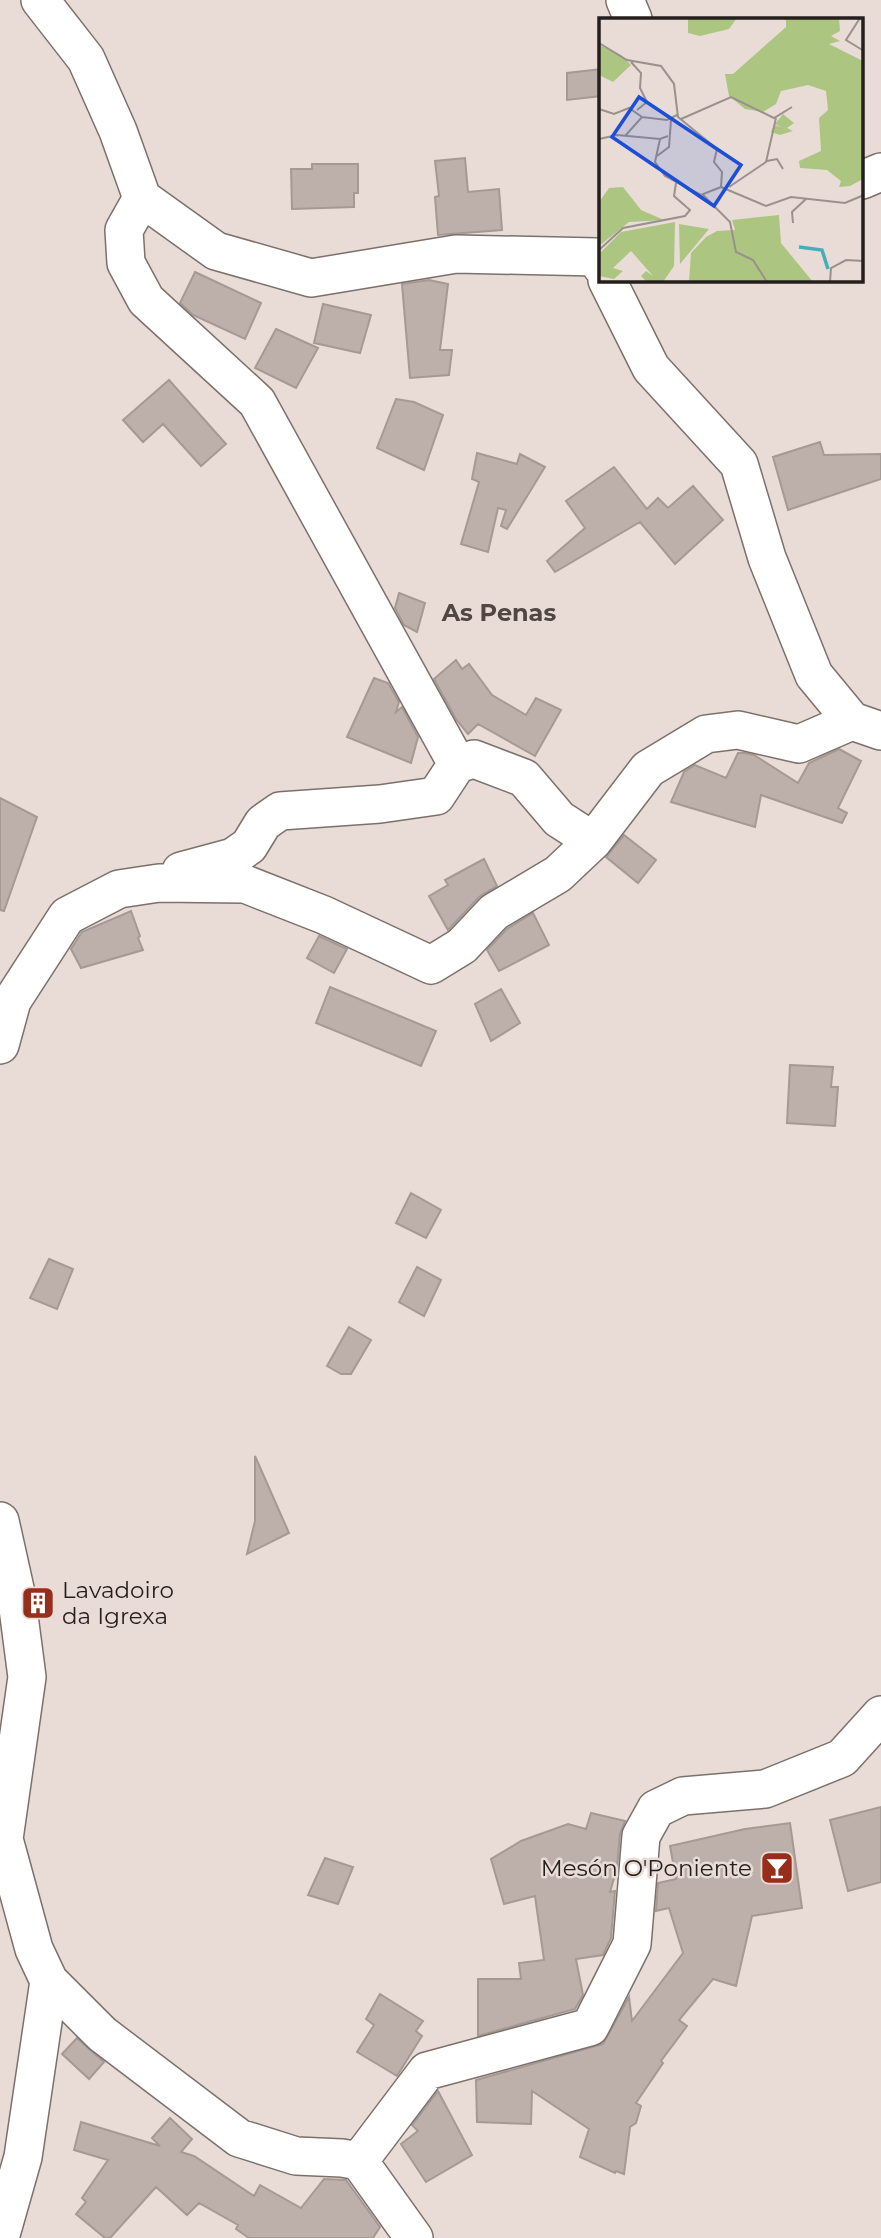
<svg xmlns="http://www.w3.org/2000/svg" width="881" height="2238" font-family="Montserrat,sans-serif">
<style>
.building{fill:#bdb0ab;stroke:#a59994;stroke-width:2}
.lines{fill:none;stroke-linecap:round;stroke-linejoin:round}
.minor-casing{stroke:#7c706b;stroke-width:40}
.minor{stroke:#fff;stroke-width:37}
.labels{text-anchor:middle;stroke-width:5;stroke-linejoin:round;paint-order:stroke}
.poi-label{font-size:23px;fill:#241f1d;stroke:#e9dcd6;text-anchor:start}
.neighbourhood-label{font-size:24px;font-weight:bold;fill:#514742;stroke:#e9dcd6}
.inset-river{fill:none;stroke:#43afb9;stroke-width:3.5}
.inset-road{fill:none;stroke:#9a908c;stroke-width:2}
.view{fill:#1d4ed8;fill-opacity:0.15;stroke:#1d4ed8;stroke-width:3.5}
.inset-edge{fill:none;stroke:#241f1d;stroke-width:3.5}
</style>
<rect width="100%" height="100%" fill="#e9dcd6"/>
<path class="building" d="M601 69V96L567 100V73Z
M465 158 468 192 499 189 502 230 438 235 435 197 439 196 435 161Z
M312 164H358V193H354V207L292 209 291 169H312Z
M195 272 261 303 245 339 193 315 180 303Z
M429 280 448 284 440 350H452L449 375 410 378 402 284Z
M323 304 371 315 360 353 314 343Z
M276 329 318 348 296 388 255 368Z
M169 380 226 444 201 466 163 424 143 442 123 420Z
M396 399 414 402 443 415 424 470 377 448Z
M820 442 824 455 881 454V479L788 510 773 457Z
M477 453 517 464 520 454 545 467 507 529 501 526 506 510 498 508 488 552 461 544 479 482 472 479Z
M614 467 647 509 658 498 668 508 693 486 723 520 675 564 640 522 555 572 547 561 585 528 566 501Z
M399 593 425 603 417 632 404 625 395 608Z
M456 660 462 669 469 664 492 695 526 715 536 698 561 710 535 756 478 724 468 734 456 719 434 679Z
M374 678 388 683 399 702 396 712 402 707 418 737 411 763 347 737Z
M839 749 861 761 838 808 847 813 842 823 761 795 755 827 671 802 684 772 695 765 726 778 738 753H745L754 755 798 783 809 763Z
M0 798 37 817 4 911 0 910Z
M624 835 656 860 638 883 606 857Z
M484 859 497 886 479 897 448 930 429 896 448 885 445 880Z
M131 911 140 936 138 938 143 950 81 968 71 949 82 932Z
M533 913 549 945 499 971 487 950 507 929Z
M319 936 347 949 334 973 307 958Z
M330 987 436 1031 421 1066 316 1023Z
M501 989 520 1023 491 1041 475 1004Z
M790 1065 833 1067 831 1087H838L835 1126 787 1123Z
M411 1193 441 1210 426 1238 396 1223Z
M49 1259 73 1269 57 1309 30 1298Z
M417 1267 441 1280 424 1316 399 1302Z
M349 1327 371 1340 351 1374H341L327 1366Z
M255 1456 289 1533 247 1554 255 1521Z
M881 1807V1882L848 1891 830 1820Z
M591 1813 625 1821 620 1834 617 1868 610 1892 615 1891 611 1938 603 1955 576 1959 583 1995 575 2009 478 2036V1979H521L519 1963 544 1960 535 1896 504 1904 491 1859 521 1841 568 1824 586 1829Z
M790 1823 802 1908 752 1916 736 1986 713 1979 679 2020 687 2026 661 2061 663 2063 636 2103 641 2106 636 2123 630 2127 624 2174 616 2171 615 2173 580 2157 589 2129 532 2091 531 2124 477 2122 476 2080 603 2044 629 1997 632 2021 683 1953 669 1908 656 1911 658 1883 676 1879 670 1846 745 1829Z
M325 1858 353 1867 338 1904 308 1895Z
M380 1994 423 2021 416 2031 422 2036 397 2076 357 2052 374 2025 366 2019Z
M77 2038 104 2062 89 2079 62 2054Z
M438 2091 472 2155 426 2182 401 2144 418 2131 412 2125Z
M170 2118 192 2139 181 2152 194 2156 254 2196 260 2185 301 2208 324 2179 346 2180 380 2227 373 2238H249L236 2229 238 2225 199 2203 187 2215 156 2187 110 2238H105L76 2214 86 2202 82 2198 108 2160 74 2150 81 2122 160 2146 152 2138Z"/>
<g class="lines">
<defs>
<path id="minor" d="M40 0 86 59 118 131 142 198
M625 0 633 19
M862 180 881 172
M142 198 124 230 126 263 146 300 257 402 457 764
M142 198 216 251 311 278 456 254 597 257 601 266
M607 280 651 368 739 464 767 558 814 675 852 721 881 731
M181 871 233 857 249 846 263 823 280 811 380 804 436 796 457 764 474 759 524 778 559 819 593 841
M0 1045 12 1001 67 916 119 889 159 883 245 884 324 915 431 965 462 946 494 912 558 874 593 841 648 769 706 734 738 730 799 744 852 721
M0 1521 16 1593 27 1677 4 1839 34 1949 49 1981 102 2034 239 2138 296 2156 342 2158 359 2161
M359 2161 427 2071 590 2027 632 1944 641 1836 656 1809 683 1796 765 1789 842 1758 881 1715
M359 2161 414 2238
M0 2238 23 2157 49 1981"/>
</defs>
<use href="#minor" class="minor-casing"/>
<use href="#minor" class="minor"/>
</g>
<defs>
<symbol id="building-square" viewBox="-11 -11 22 22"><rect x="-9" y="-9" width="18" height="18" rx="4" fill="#972d1b" stroke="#e9dcd6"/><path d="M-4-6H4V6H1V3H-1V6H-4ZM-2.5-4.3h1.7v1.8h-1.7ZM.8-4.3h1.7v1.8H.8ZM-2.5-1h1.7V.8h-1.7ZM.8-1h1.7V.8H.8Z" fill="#fff"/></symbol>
<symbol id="bar-square" viewBox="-11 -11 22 22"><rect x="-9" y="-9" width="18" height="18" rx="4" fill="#972d1b" stroke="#e9dcd6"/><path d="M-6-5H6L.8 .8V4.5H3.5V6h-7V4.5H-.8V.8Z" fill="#fff"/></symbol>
</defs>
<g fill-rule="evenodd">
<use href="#building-square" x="19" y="1584" width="38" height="38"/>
<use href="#bar-square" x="758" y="1849" width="38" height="38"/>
</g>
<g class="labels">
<g class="poi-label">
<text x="62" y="1598">Lavadoiro<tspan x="62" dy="26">da Igrexa</tspan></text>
<text x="752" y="1876" text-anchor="end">Mesón O'Poniente</text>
</g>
<g class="neighbourhood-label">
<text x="499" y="621">As Penas</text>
</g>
</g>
<g transform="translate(599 18)">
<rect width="264" height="264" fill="#e9dcd6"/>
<path d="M89 0H138L130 11 101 18 89 15ZM182 0H240L241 13 232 18 241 23 230 26 264 43V161L251 168 240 169 242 163 228 152 201 150 200 143 222 133 220 100 229 92 227 73 209 67 182 73 177 86 164 94 146 91 130 78 126 56H134L187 9V2ZM0 27 22 37 32 47 14 64 0 57ZM184 96 195 105 188 110 194 113 181 117 172 114 175 107 182 109 176 106ZM24 169 42 192 65 202 30 204 0 228V184L10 170ZM180 197 182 225 214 264H90L92 235 107 219 118 213 136 212 133 202ZM76 204 75 248 64 264H48L42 258 47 253 54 258 32 233 14 250 24 253 15 261 0 258V236L22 214ZM80 206 110 211 81 246Z" fill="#acc682"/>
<path class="inset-river" d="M200 229 223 232 229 251"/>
<path class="inset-road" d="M261 0 247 22 265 33M0 25 28 42 62 48 75 66 79 99 118 131 115 144 123 154 122 169M32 44 42 55 41 70 48 84 38 92M0 91 15 96 30 90 43 99M82 101 132 79 175 100 193 89M26 118 43 99 68 102 78 97M0 121 18 117 61 121 69 118M61 121 56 144 66 158 102 177 122 169M58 138 70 129 72 102M168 143 178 141 184 151M122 169 167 188 192 179 246 185 265 177M130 169 167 144 177 100M104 177 131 204 137 234 154 242 168 264M194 205 193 194 207 181M0 232 24 210 86 198 91 192 75 178 77 165M231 264 232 250 247 242 265 243"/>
<path class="view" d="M40 79 142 147 115 188 13 119Z"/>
<rect width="264" height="264" class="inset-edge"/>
</g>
</svg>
